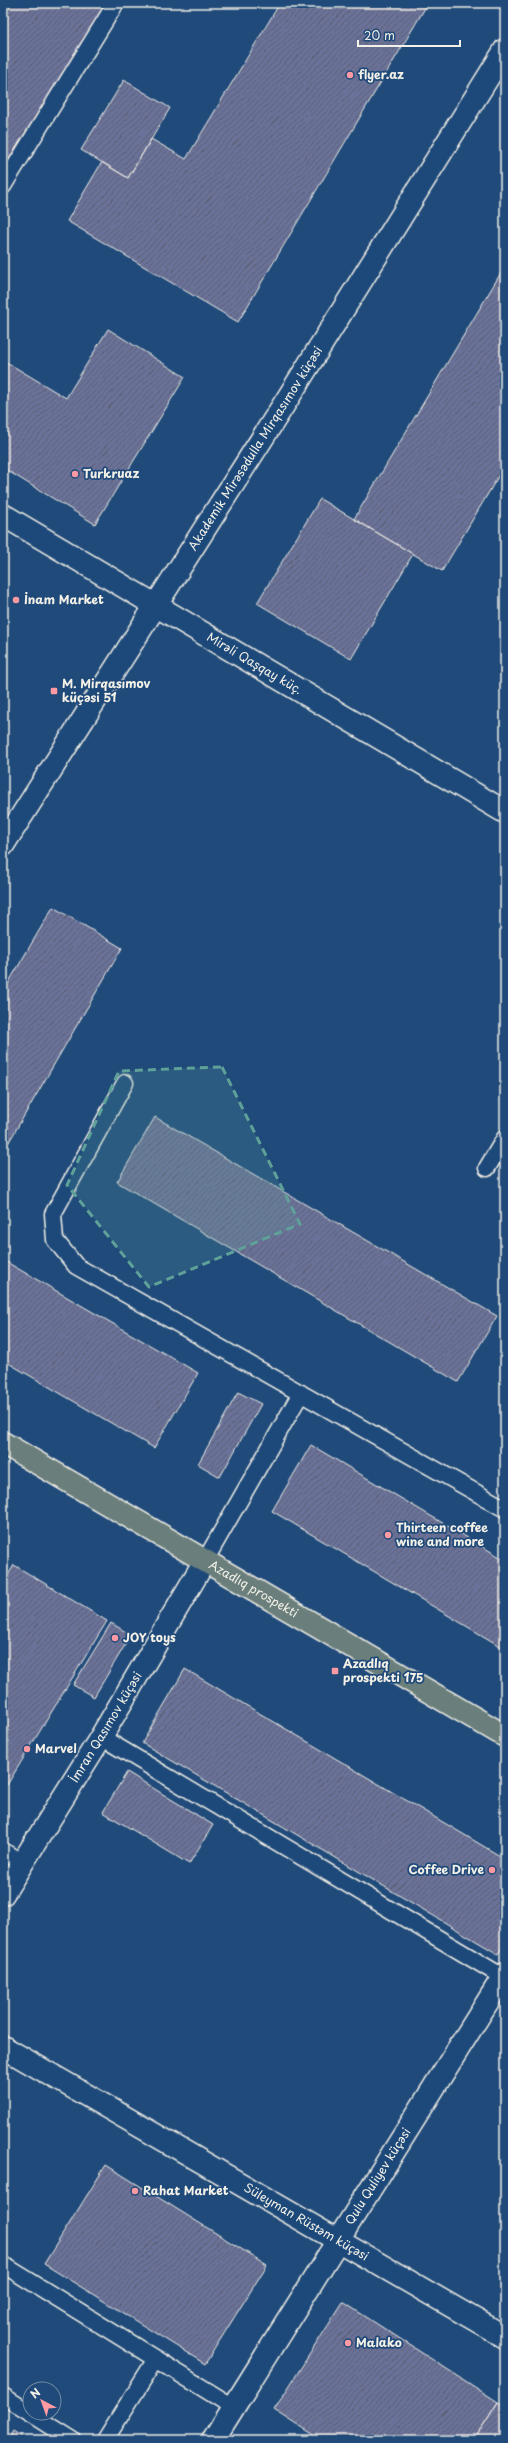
<svg xmlns="http://www.w3.org/2000/svg" width="508" height="2443" font-family="'Playpen Sans',sans-serif">
<style>
.building{fill:url(#building-hatch);stroke:#f4f1e8}
.lines{fill:none;stroke-linecap:round;stroke-linejoin:round}
.service-casing{stroke:#f4f1e8;stroke-width:19}
.minor-casing{stroke:#f4f1e8;stroke-width:25}
.tertiary-casing{stroke:#f4f1e8;stroke-width:25}
.primary-casing{stroke:#f4f1e8;stroke-width:25}
.service{stroke:#1f4a7a;stroke-width:16}
.minor{stroke:#1f4a7a;stroke-width:22}
.tertiary{stroke:#1f4a7a;stroke-width:22}
.primary{stroke:#6b7f7c;stroke-width:22}
.marked{fill:#5fa199;fill-opacity:0.2;stroke:#5fa199;stroke-width:3;stroke-dasharray:8 5;stroke-linejoin:round}
.poi-dot{fill:#ff9aa2;stroke:#1f4a7a;stroke-width:1.5}
.labels{text-anchor:middle;stroke-width:3.5;stroke-linejoin:round;paint-order:stroke}
.poi-label{font-size:12px;font-weight:bold;fill:#f4f1e8;stroke:#1f4a7a;text-anchor:start}
.street-label{font-size:12px;fill:#f4f1e8;stroke:#1f4a7a}
</style>
<defs>
<pattern id="building-hatch" width="6" height="6" patternUnits="userSpaceOnUse"><rect width="6" height="6" fill="#6a7299"/><path d="M-1 1l2-2M0 6l6-6M5 7l2-2" fill="none" stroke="#5a5d70"/></pattern>
</defs>
<rect width="100%" height="100%" fill="#1f4a7a"/>
<filter id="ink" filterUnits="userSpaceOnUse"><feTurbulence type="fractalNoise" baseFrequency=".025" numOctaves="2"/><feDisplacementMap in="SourceGraphic" scale="8" xChannelSelector="R" yChannelSelector="G"/><feConvolveMatrix kernelMatrix="1 2 1 2 8 2 1 2 1" color-interpolation-filters="sRGB"/></filter>
<g filter="url(#ink)">
<path class="building" d="M3 3H107L11 162 3 157Z
M280 3H428L238 322 67 221 102 162 128 178 151 139 186 159Z
M124 80 170 108 128 178 81 150Z
M505 266V465L442 571 354 519Z
M108 329 185 377 95 524 3 468V360L66 398Z
M320 499 413 554 351 659 257 603Z
M53 907 122 948 3 1152V992Z
M155 1117 497 1316 458 1382 117 1182Z
M3 1260 198 1373 154 1448 3 1360Z
M238 1392 261 1404 220 1477 198 1464Z
M311 1445 505 1560V1649L272 1511Z
M14 1565 107 1621 7 1785 3 1783V1584Z
M111 1623 131 1635 94 1697 73 1685Z
M185 1669 505 1859V1942L498 1954 142 1743Z
M127 1772 213 1825 189 1864 103 1812Z
M106 2165 267 2265 205 2364 44 2264Z
M343 2302 498 2402 474 2440H321L274 2410Z
M498 2402 505 2406V2440H474Z
M14 2431 28 2440H8Z"/>
<g class="lines">
<defs>
<path id="service" d="M3 186 116 3
M125 1083 53 1214 55 1240 76 1266 505 1509
M487 1168 505 1138
M206 1559 301 1393
M101 1737 503 1977
M3 1851 22 1863
M3 2267H7L235 2408
M3 2396 30 2413
M30 2413 73 2440
M105 2440 156 2359"/>
<g id="minor">
<path id="s1" d="M3 515 505 812"/>
<path id="s2" d="M3 1894 101 1737 206 1559"/>
<path id="s3" d="M3 2047 505 2337"/>
<path id="s4" d="M213 2440 505 1974"/>
</g>
<g id="tertiary">
<path id="s5" d="M3 845 288 398 505 50"/>
</g>
<g id="primary">
<path id="s6" d="M3 1443 505 1736"/>
</g>
</defs>
<use href="#service" class="service-casing"/>
<use href="#minor" class="minor-casing"/>
<use href="#tertiary" class="tertiary-casing"/>
<use href="#primary" class="primary-casing"/>
<use href="#service" class="service"/>
<use href="#minor" class="minor"/>
<use href="#tertiary" class="tertiary"/>
<use href="#primary" class="primary"/>
</g>
</g>
<path class="marked" d="M222 1067 300 1224 149 1287 67 1185 119 1071Z"/>
<g class="poi-dot">
<circle cx="350" cy="75" r="4"/>
<circle cx="75" cy="474" r="4"/>
<circle cx="16" cy="600" r="4"/>
<rect x="50" y="687" width="8" height="8" rx="2"/>
<circle cx="388" cy="1535" r="4"/>
<circle cx="115" cy="1638" r="4"/>
<rect x="331" y="1667" width="8" height="8" rx="2"/>
<circle cx="27" cy="1749" r="4"/>
<circle cx="492" cy="1870" r="4"/>
<circle cx="135" cy="2191" r="4"/>
<circle cx="348" cy="2343" r="4"/>
</g>
<g class="labels">
<g class="poi-label">
<text x="358" y="79">flyer.az</text>
<text x="83" y="478">Turkruaz</text>
<text x="24" y="604">İnam Market</text>
<text x="62" y="688">M. Mirqasımov<tspan x="62" dy="14">küçəsi 51</tspan></text>
<text x="396" y="1532">Thirteen coffee<tspan x="396" dy="14">wine and more</tspan></text>
<text x="123" y="1642">JOY toys</text>
<text x="343" y="1668">Azadlıq<tspan x="343" dy="14">prospekti 175</tspan></text>
<text x="35" y="1753">Marvel</text>
<text x="484" y="1874" text-anchor="end">Coffee Drive</text>
<text x="143" y="2195">Rahat Market</text>
<text x="356" y="2347">Malako</text>
</g>
<g class="street-label">
<text dy="4" stroke="none"><textPath href="#s5" startOffset="470">Akademik Mirəsədulla Mirqasımov küçəsi</textPath></text>
<text dy="4" stroke="none"><textPath href="#s1" startOffset="292">Mirəli Qaşqay küç.</textPath></text>
<text dy="4" stroke="none"><textPath href="#s6" startOffset="290">Azadlıq prospekti</textPath></text>
<text dy="4" stroke="none"><textPath href="#s2" startOffset="196">İmran Qasımov küçəsi</textPath></text>
<text dy="4" stroke="none"><textPath href="#s4" startOffset="311">Qulu Quliyev küçəsi</textPath></text>
<text dy="4" stroke="none"><textPath href="#s3" startOffset="350">Süleyman Rüstəm küçəsi</textPath></text>
</g>
</g>
<rect width="508" height="2443" fill="none" stroke="#1f4a7a" stroke-width="16"/>
<rect x="8" y="8" width="492" height="2427" fill="none" stroke="#f4f1e8" stroke-width="1.5" filter="url(#ink)"/>
<g transform="translate(42 2401) rotate(319)"><circle r="19" fill="#1f4a7a" stroke="#748da6"/>
<path d="M0-3L7 15L0 10L-7 15Z" fill="#ff9aa2"/>
<text y="-6" font-size="11" font-weight="bold" text-anchor="middle" fill="#f4f1e8">N</text>
</g>
<path d="M358 40v6h102v-6" fill="none" stroke="#f4f1e8" stroke-width="2"/>
<text x="364" y="40" font-size="12" fill="#f4f1e8" stroke="#1f4a7a" stroke-width="3" paint-order="stroke">20 m</text>
</svg>
